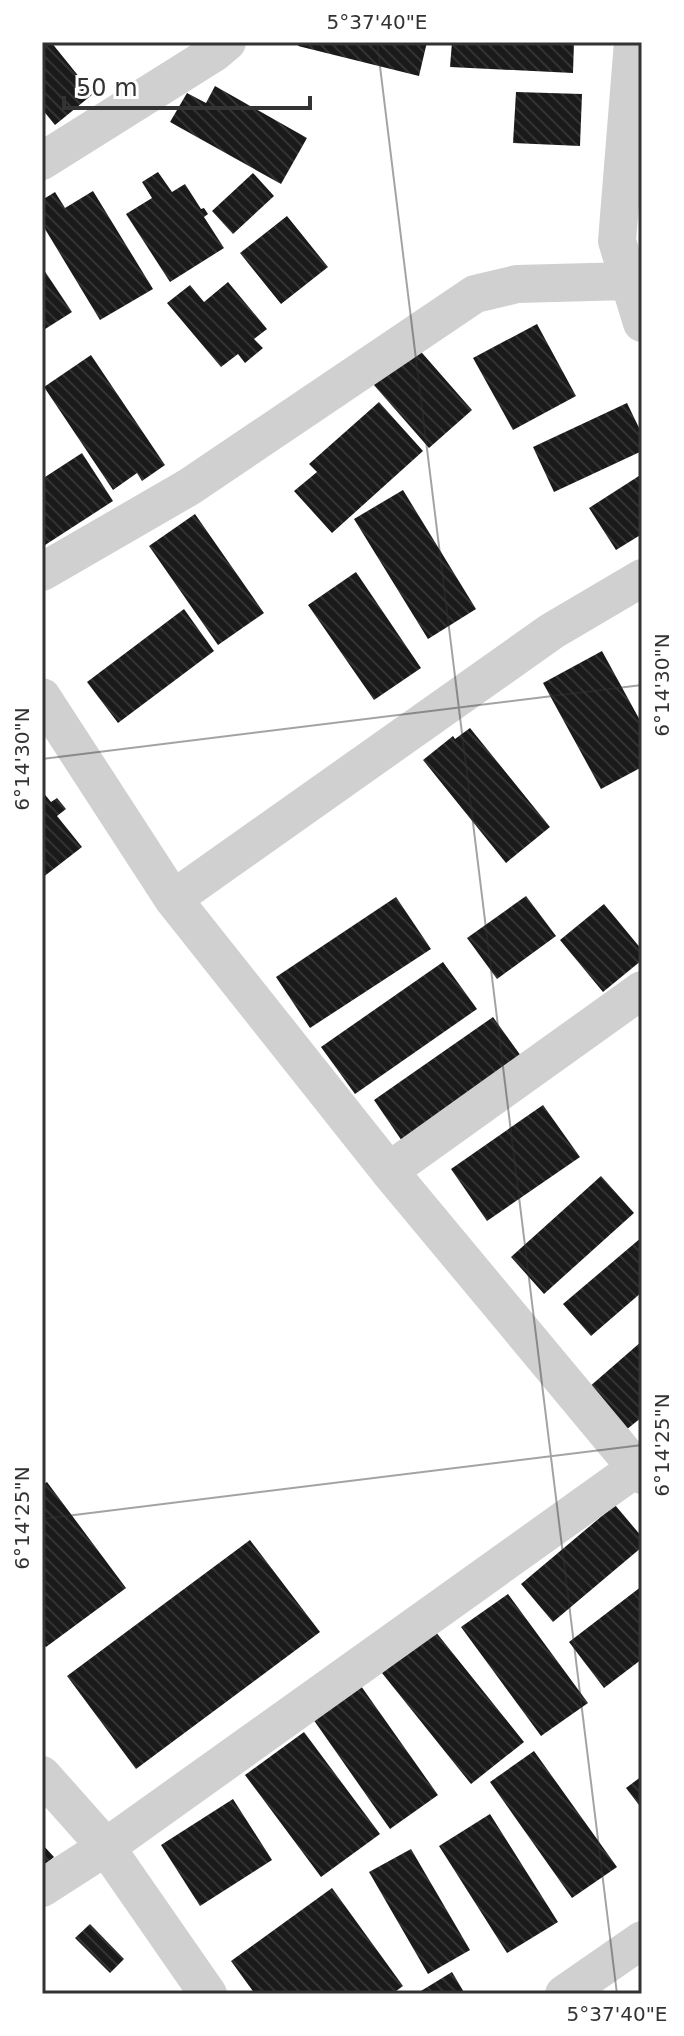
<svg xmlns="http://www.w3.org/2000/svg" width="684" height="2036" font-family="'DejaVu Sans',sans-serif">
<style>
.building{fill:url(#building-back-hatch)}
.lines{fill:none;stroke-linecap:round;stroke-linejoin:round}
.minor{stroke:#d0d0d0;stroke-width:38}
.ticks{fill:none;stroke:#333;stroke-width:2;stroke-opacity:0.45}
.neatline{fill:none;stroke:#333;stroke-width:3}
.ticks-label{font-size:20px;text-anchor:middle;fill:#333}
</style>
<defs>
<pattern id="building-back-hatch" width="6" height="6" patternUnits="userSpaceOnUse" patternTransform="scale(2)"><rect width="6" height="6" fill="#1a1a1a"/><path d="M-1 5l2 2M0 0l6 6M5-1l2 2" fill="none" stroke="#333"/></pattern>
</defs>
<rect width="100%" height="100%" fill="#fff"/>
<path class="building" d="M42 42H51L93 94 55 125 42 109Z
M299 42H427L419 76 298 46Z
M452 42H574L573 73 450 67Z
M215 86 307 138 281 184 170 122 187 93 206 103Z
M516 92 582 94 580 146 513 143Z
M158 172 172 192 185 184 201 209 204 208 208 214 204 217 224 248 170 282 126 214 152 198 142 182Z
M253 173 274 196 233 234 212 211Z
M93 191 153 289 100 320 42 224V200L55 192 65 208Z
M287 216 328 267 281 304 240 253Z
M42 267 72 312 42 331Z
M228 282 267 329 254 339 263 348 245 363 238 354 221 367 167 303 190 285 204 302Z
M537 324 576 396 513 430 473 358Z
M416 346 472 410 429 448 366 376Z
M91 355 165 465 142 481 137 473 113 490 44 387Z
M379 402 423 451 332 533 294 491 317 472 309 464Z
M627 403 642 434V451L554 492 533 447Z
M82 453 113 501 42 547V479Z
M642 474V534L616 550 589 508Z
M403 490 476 609 428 639 354 519Z
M195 514 264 613 218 645 149 546Z
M356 572 421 668 374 700 308 605Z
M184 609 214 651 118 723 87 682Z
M602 651 642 724V767L601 789 543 683Z
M470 728 550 827 506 863 423 760 453 736 455 739Z
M42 791 51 802 57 798 66 809 57 816 82 847 42 878Z
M526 896 556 936 497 979 467 938Z
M396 897 431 949 310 1028 276 977Z
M604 904 642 950V960L603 992 560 940Z
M443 962 477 1009 355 1094 321 1047Z
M493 1017 521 1056 402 1141 374 1100Z
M543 1105 580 1157 487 1221 451 1169Z
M601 1176 634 1213 544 1294 511 1257Z
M642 1237V1292L591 1336 563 1304Z
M642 1341V1417L626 1430 588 1388Z
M47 1482 126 1588 46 1647 42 1642V1485Z
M615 1505 642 1537V1547L553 1622 521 1584Z
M250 1540 320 1632 136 1769 67 1676Z
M642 1586V1659L604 1688 569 1642Z
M508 1594 588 1703 541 1736 461 1627Z
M435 1631 524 1742 471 1784 382 1673Z
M361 1686 438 1795 390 1829 313 1719Z
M304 1732 380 1834 321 1877 245 1775Z
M534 1751 617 1867 572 1898 490 1782Z
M642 1776V1809L626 1788Z
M233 1799 272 1860 200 1906 161 1845Z
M490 1814 558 1922 507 1953 439 1846Z
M42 1844 54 1857 42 1867Z
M411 1849 470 1950 428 1974 369 1872Z
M332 1888 403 1986 392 1994H255L231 1961Z
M90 1924 124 1959 110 1973 75 1938Z
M452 1972 465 1994H416Z"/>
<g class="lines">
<path class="minor" d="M633 42 617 241 642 323
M42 161 214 53 227 42
M42 572 189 487 475 294 517 284 629 281
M42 697 173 899 389 1171 642 1475
M173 899 552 631 642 578
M389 1171 642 990
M42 1775 106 1847 208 1994
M42 1888 106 1847 642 1464
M564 1994 642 1940"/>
</g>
<path class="ticks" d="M377 42 617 1994M42 759 642 685M42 1519 642 1445"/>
<rect width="684" height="2036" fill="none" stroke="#ffffff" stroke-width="88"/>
<path d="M64 96v12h246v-12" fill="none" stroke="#333333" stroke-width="4"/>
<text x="76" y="96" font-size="24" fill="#333333" stroke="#ffffff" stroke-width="6" paint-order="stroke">50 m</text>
<rect x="44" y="44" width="596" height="1948" class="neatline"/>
<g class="ticks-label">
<text x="377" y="29">5°37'40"E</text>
<text transform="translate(662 685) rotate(-90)" y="7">6°14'30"N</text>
<text transform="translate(22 759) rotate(-90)" y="7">6°14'30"N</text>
<text transform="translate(662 1445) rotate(-90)" y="7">6°14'25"N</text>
<text transform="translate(22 1518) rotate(-90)" y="7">6°14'25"N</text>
<text x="617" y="2021">5°37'40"E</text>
</g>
</svg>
